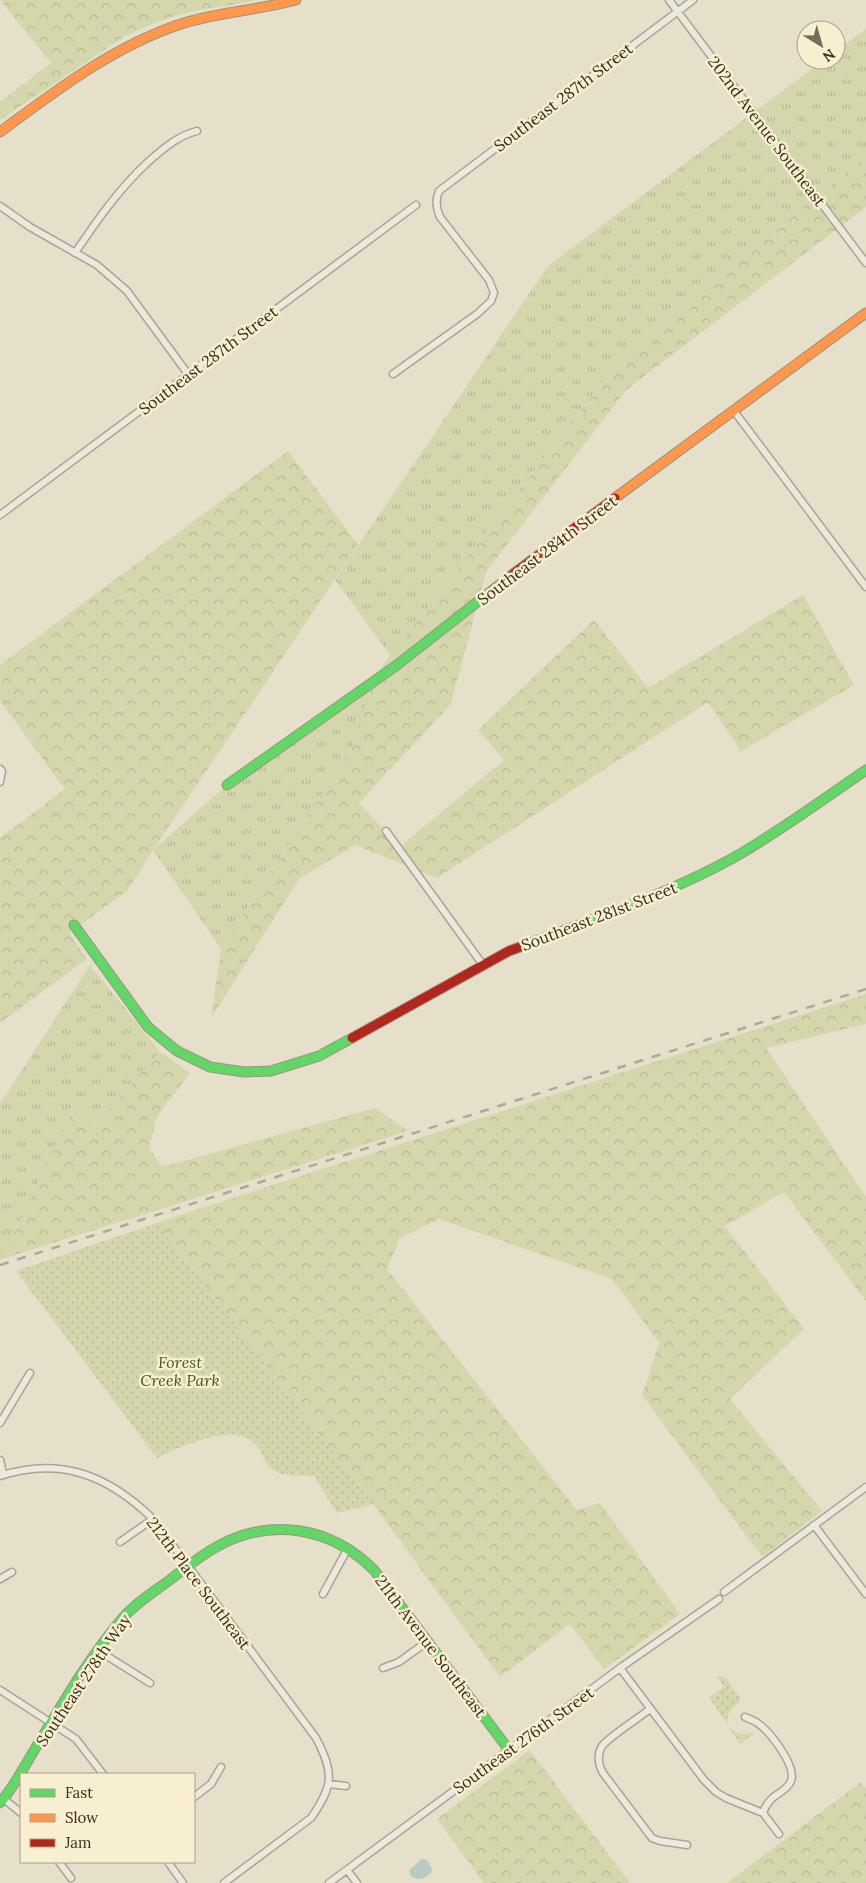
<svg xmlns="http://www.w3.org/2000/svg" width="866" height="1883" font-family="Lora,serif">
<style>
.grass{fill:url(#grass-tufts)}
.forest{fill:url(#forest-crowns)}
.park{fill:url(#park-dots)}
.water{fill:#b7cbc0}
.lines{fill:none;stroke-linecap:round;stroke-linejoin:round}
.street-casing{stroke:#aba394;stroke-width:9}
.fast-casing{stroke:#9a9384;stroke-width:11}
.slow-casing{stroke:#9a9384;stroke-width:11}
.jam-casing{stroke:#9a9384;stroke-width:11}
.street{stroke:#ede8dd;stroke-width:6}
.fast{stroke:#63d668;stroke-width:9}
.slow{stroke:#ff974d;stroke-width:9}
.jam{stroke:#b3261e;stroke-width:9}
.rail{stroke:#aca89e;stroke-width:2.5;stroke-dasharray:9 9;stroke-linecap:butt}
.labels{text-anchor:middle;stroke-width:5;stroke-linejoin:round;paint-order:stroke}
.street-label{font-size:16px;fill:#3a2c1c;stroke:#f8eed0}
.park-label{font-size:16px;font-style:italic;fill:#475821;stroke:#f8eed0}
</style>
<defs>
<pattern id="grass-tufts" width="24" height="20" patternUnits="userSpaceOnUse" patternTransform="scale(1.25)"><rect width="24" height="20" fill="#d4d7ac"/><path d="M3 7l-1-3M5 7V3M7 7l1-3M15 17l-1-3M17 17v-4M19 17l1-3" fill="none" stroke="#b7b993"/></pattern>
<pattern id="forest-crowns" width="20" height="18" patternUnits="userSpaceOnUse" patternTransform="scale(1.25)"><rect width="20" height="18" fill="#d4d7ac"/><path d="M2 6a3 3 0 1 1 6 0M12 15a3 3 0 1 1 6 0" fill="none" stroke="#b7b993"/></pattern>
<pattern id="park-dots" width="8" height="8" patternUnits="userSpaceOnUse" patternTransform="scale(1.25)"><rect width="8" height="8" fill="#d4d7ac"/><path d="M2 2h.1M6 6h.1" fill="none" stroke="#b7b993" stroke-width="1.8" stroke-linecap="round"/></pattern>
</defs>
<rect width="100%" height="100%" fill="#e6dfca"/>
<path class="grass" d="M866 29V157L628 350 390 655 335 580 548 266 824 60H836V51Z
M373 682 352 748 221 949 153 850 227 785Z
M90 965 160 1052 96 1124 74 1109 2 1259 0 1260V1104Z"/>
<path class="forest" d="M0 0H256C237 5 218 7 199 10 173 15 149 25 125 36L0 120V102L51 63Z
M866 157V207L626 390 486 572 451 704 359 803 400 847 504 760 478 730 594 620 648 688 803 595 854 685 741 751 708 702 437 878 355 845 299 879 211 1018 221 949 352 748 373 682 390 655 628 350Z
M288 451 358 545 153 850 127 891 69 933 87 959 0 1023V838L65 789 0 701V665Z
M866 994V1024L766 1048 866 1197V1301L784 1192 725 1226 804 1329 730 1399 822 1511 762 1557 642 1395 659 1343 612 1279 439 1219 399 1239 387 1269 577 1510 600 1503 680 1614 604 1669 570 1624 500 1677 373 1504 157 1223 189 1212Z
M160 1052 190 1073 157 1116 149 1148 162 1167 375 1108 408 1131 2 1259 74 1109 96 1124Z
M530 1750 630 1883H484L437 1819Z
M861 1782 866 1789V1883H727Z"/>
<path class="park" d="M157 1223 373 1504 337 1513 314 1476C297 1475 278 1479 267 1464 263 1458 261 1449 255 1444 233 1421 180 1447 157 1458L16 1271Z
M717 1676 726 1678 740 1698V1702C728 1708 720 1727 738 1733 743 1735 749 1733 754 1733L740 1744 709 1697 724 1687Z"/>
<path class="water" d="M422 1859 427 1860 432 1869 431 1873C424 1878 420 1882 411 1876L409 1870Z"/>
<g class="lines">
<defs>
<path id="street" d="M669 0 866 263
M0 206 30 227 97 265 127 291 188 374
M75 253C98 219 118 190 148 162 163 149 177 136 197 131
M393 374 477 314 491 301 494 293 489 280 440 217C436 208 435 200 439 191L693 0
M734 411 866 587
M0 515 416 205
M0 769 2 771 0 782
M386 831 483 965
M0 1423 30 1373
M0 1460 3 1474
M0 1476C61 1456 109 1476 153 1519L316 1738C334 1773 334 1785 311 1818L224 1883
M814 1525 866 1594
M120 1542 153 1519
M0 1579 12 1572
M724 1592 866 1487
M323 1594 348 1548
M99 1651 150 1683
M383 1668 399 1662 428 1641
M620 1668 704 1780 716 1792 726 1798 763 1813 779 1834
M0 1690 76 1739 103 1774
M650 1709C640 1717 609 1737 602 1746 597 1755 598 1764 603 1773L652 1838 660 1841 687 1845
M745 1717C749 1719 753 1720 756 1722 769 1730 797 1766 791 1781 785 1795 770 1792 763 1813
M329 1784 346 1786
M194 1797 211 1784 221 1767
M4 1799 21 1813
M59 1862 71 1878
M168 1862 183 1883
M347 1870 357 1883
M329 1883 620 1668 719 1599"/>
<path id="fast" d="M227 785 397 665 513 574
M74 925 148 1027 177 1051 210 1067 244 1072 271 1071 319 1056 352 1038
M523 946C593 919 666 895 733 858 779 832 822 800 866 770
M0 1803C14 1787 24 1767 35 1749 62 1705 88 1659 121 1620 135 1603 154 1592 171 1579 186 1568 201 1555 218 1546 272 1517 331 1527 374 1570L509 1750"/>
<path id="slow" d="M0 132C57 90 115 45 184 23 220 12 259 10 296 0
M615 498 866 313"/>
<path id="jam" d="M513 574 615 498
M352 1038 509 951 523 946"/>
</defs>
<use href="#street" class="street-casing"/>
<use href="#fast" class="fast-casing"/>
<use href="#slow" class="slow-casing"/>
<use href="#jam" class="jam-casing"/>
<use href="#street" class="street"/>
<use href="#fast" class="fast"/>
<use href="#slow" class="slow"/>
<use href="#jam" class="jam"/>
<path class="rail" d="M0 1265 866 989"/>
</g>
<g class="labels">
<g class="street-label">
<text transform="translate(563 97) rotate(-37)" y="6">Southeast 287th Street</text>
<text transform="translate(767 131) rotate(53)" y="6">202nd Avenue Southeast</text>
<text transform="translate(208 360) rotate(-37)" y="6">Southeast 287th Street</text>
<text transform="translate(547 550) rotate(-37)" y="6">Southeast 284th Street</text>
<text transform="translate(599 916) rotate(-21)" y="6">Southeast 281st Street</text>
<text transform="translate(199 1583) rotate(53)" y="6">212th Place Southeast</text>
<text transform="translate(431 1646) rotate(53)" y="6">211th Avenue Southeast</text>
<text transform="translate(83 1680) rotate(-56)" y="6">Southeast 278th Way</text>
<text transform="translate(523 1740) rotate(-36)" y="6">Southeast 276th Street</text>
</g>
<g class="park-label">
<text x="180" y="1368">Forest<tspan x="180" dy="18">Creek Park</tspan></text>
</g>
</g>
<rect x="20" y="1773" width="175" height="90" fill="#f8eed0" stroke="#aca088"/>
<rect x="30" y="1789" width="25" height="8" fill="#63d668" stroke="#aca088"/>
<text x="65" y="1798" font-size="15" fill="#3a2c1c">Fast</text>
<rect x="30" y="1814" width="25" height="8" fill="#ff974d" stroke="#aca088"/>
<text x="65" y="1823" font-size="15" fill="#3a2c1c">Slow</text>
<rect x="30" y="1839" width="25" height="8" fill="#b3261e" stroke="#aca088"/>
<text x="65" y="1848" font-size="15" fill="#3a2c1c">Jam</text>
<g transform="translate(821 45) rotate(143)"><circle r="24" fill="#f8eed0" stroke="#aca088"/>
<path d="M0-4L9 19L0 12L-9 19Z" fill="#766b59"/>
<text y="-8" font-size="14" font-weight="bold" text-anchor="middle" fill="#3a2c1c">N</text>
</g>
</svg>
